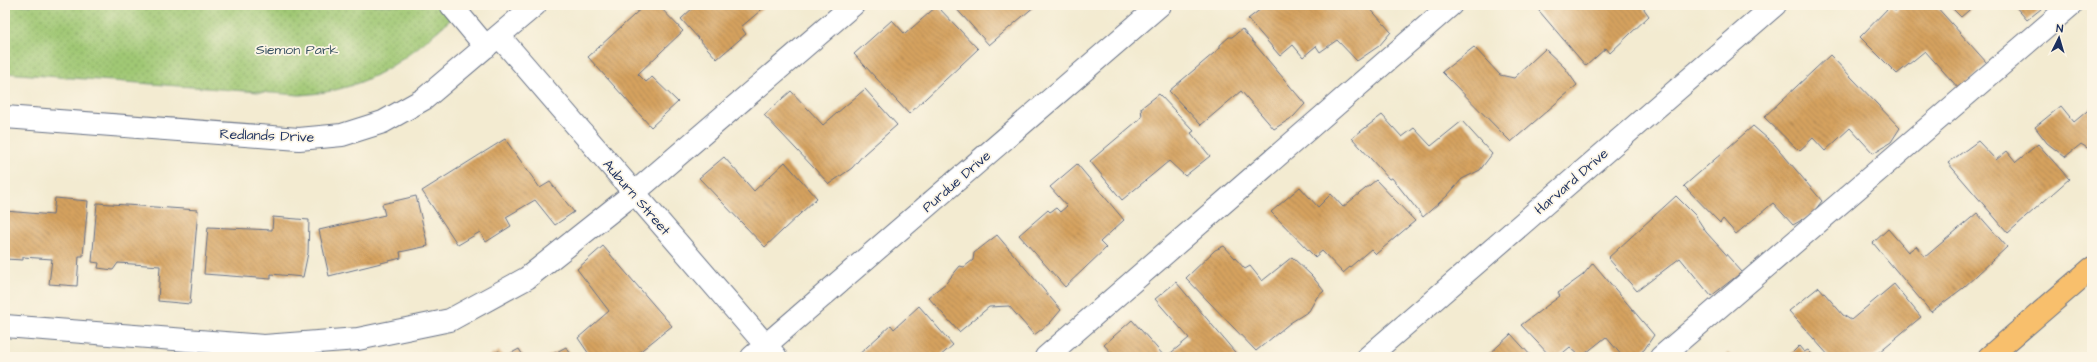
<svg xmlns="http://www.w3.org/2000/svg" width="2097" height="362" font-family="'Architects Daughter',sans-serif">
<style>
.park{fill:url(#park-dots);stroke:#5e7c69}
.building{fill:url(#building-back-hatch)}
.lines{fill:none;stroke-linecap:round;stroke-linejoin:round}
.minor-casing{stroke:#677186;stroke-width:24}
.major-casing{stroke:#677186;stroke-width:24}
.minor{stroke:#fff;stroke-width:22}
.major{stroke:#f8bf6c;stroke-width:22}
.labels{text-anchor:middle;stroke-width:3.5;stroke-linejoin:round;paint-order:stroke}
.park-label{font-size:14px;fill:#3c5564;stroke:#fcf5e5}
.street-label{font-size:14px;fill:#1b2f5e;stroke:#fcf5e5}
</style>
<defs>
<pattern id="park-dots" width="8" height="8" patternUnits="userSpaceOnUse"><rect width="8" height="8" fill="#a0c874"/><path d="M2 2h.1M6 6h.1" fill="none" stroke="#82a362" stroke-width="1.8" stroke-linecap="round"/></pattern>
<pattern id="building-back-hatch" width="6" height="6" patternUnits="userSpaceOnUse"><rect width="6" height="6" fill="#d5a25f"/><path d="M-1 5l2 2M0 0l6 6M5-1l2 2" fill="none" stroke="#ac8452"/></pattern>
</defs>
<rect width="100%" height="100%" fill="#fcf5e5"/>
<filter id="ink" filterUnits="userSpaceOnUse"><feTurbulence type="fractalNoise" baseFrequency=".025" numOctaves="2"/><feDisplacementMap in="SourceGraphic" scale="8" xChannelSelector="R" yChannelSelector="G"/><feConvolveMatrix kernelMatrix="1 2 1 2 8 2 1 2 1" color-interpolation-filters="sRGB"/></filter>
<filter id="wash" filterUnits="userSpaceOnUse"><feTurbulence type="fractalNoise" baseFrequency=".012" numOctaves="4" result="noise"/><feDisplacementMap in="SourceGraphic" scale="16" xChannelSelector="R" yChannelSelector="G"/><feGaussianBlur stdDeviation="0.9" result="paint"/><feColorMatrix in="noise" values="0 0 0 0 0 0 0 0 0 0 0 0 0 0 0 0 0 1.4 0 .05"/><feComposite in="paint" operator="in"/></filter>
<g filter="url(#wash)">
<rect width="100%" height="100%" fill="#f3ebd1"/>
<path class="park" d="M5 5H467C413 52 376 91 299 95L5 73Z"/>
<g id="blocks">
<path class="building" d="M645 5H658L683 31 638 74 646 82 652 77 678 102 651 127 588 57Z
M696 5H767L741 27 746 34 717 59 681 19Z
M953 5H1036L989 45Z
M1266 5H1367L1391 32 1379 46 1357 61 1337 40 1320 52 1316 46 1303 57 1293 45 1280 56 1248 19Z
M1534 5H1641L1649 16 1610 53 1606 48 1586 66Z
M1902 5H1935L1987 63 1960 90 1925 51 1897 74 1860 37 1890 6 1895 11Z
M1949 5H1975L1961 17Z
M2014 5H2046L2027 20Z
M937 6 978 49 909 114 854 54 892 20 905 34Z
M1242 29 1305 104 1293 117 1274 129 1241 91 1201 125 1169 91 1220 48V45L1229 37H1232Z
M1474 47 1500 75 1514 78 1545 49 1565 68 1577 85 1511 142 1442 72Z
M1830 55 1900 128 1891 142 1873 153 1850 128 1825 151 1813 138 1799 151 1764 117Z
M865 89 897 125 864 154 852 168 829 184 764 115 791 91 823 125Z
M1159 94 1194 131 1191 133 1210 156 1185 176 1169 161 1122 200 1090 161 1142 117 1141 108Z
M2061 106 2074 122 2092 107V151L2081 144 2065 157 2047 143 2035 127Z
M1382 115 1402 137 1414 128 1431 146 1462 121 1492 154 1480 170 1462 179 1447 196 1423 217 1392 178 1389 179 1352 138Z
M1753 126 1775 145 1822 201 1812 214 1793 225 1773 203 1736 234 1723 219 1720 223 1684 186Z
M505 139 540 188 550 182 574 212 555 225 535 200 506 217 511 226 486 242 480 232 458 245 422 191Z
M1978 141 1996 160 2007 151 2016 162 2038 144 2069 179 2008 233 1948 163Z
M724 157 754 191 785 162 817 198 765 247 699 178Z
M1077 164 1124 220 1100 242 1106 248 1065 287 1019 235 1048 210 1050 212 1056 208 1060 212 1067 206 1050 187Z
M1376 180 1415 221 1376 254 1371 249 1343 273 1322 251 1315 257 1271 212 1300 187 1318 207 1331 194 1343 207Z
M416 196 428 246 400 252 401 258 329 276 319 230 385 215 382 204Z
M1676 196 1695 215 1706 232 1742 272 1711 296 1680 258 1637 291 1608 258Z
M55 198 88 201 83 256H79L77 286 49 284 52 259 23 257V260L5 259V211L53 215Z
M97 203 198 210 190 304 158 301 160 266 118 263 113 270 98 268 99 263 92 262Z
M1977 213 2007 247 1963 288 1931 312 1873 243 1888 229 1908 252 1916 246 1925 257Z
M273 217 309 220 308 253 303 277 271 274V279L204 274 208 227 272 230Z
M997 235 1061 310 1050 323 1034 335 1009 306 989 307 959 332 928 297 946 283 960 266 964 267 973 260 974 253Z
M603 246 672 326 633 357H591L578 338 609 311 577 269Z
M1224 246 1245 269 1250 266 1262 281 1292 257 1312 276 1324 291 1317 297 1309 311 1290 323 1256 351 1186 278 1215 250Z
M1593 263 1654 335 1644 350 1633 357H1623L1606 337 1581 357 1570 347 1558 357H1551L1521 325 1560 296 1558 293 1583 275Z
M1176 282 1239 357H1166L1189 338 1155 299Z
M1894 284 1921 317 1873 357H1830L1789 311 1819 287 1843 315 1851 320Z
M919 306 953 345 939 357H856L891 325 894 329Z
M1132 320 1165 357H1115L1104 345Z
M1511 334 1532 357H1486Z
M1799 346 1804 352 1808 350 1815 357H1788Z
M566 347 573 357H547Z
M519 349 524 357H487L499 351 504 357Z
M1728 353 1732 357H1723Z"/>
</g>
</g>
<g filter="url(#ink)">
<use href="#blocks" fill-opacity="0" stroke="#677186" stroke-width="1"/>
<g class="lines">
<defs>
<path id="minor" d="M451 5 486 47
M499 36 776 357
M5 117 299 139 342 135 383 122 424 99 535 5
M5 326 264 346 358 339 450 320 527 278 634 193 853 5
M752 357 1160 5
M1046 357 1451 5
M1368 357 1775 5
M1661 357 2071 5"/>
<path id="major" d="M1989 357 2092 268"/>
</defs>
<use href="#minor" class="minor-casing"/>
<use href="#major" class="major-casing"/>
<use href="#minor" class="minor"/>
<use href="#major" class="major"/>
</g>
</g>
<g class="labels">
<g class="park-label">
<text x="297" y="54">Siemon Park</text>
</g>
<g class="street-label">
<text transform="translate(267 135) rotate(2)" y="5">Redlands Drive</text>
<text transform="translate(956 181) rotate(-41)" y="5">Purdue Drive</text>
<text transform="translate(1571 181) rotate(-41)" y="5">Harvard Drive</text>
<text transform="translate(637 197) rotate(49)" y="5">Auburn Street</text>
</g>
</g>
<rect width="2097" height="362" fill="none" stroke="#fcf5e5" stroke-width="20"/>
<g transform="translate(2059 38) rotate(5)" stroke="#fcf5e5" stroke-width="3" paint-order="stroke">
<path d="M0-3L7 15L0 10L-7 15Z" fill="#1b2f5e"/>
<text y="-6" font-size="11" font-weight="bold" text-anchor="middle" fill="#1b2f5e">N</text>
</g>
</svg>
